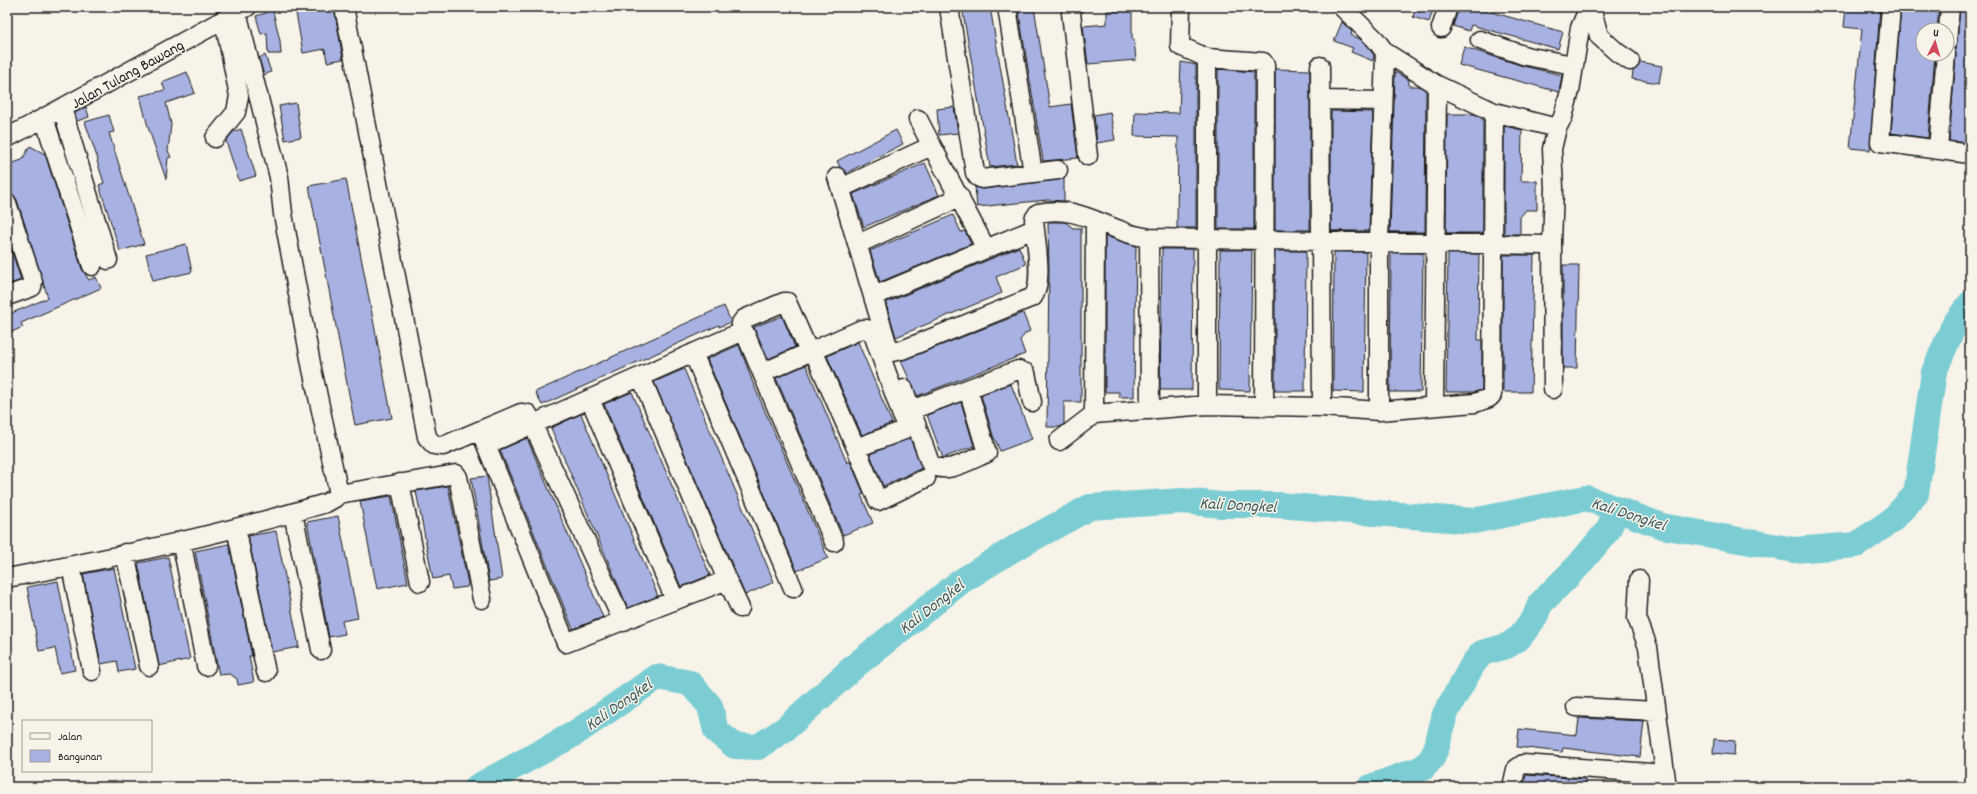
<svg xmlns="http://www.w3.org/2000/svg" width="1977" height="794" font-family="Dekko,sans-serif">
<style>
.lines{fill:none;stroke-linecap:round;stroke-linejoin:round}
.river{stroke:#7ccdd3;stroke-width:26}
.building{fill:#a7b2e2;stroke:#1c1c1c}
.minor-casing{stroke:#1c1c1c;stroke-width:21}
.minor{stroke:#f7f3e8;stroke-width:18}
.labels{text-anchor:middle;stroke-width:3;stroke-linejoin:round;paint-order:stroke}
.street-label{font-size:16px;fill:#1c1c1c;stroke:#f7f3e8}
.water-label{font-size:17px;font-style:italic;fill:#3e5a5c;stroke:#f7f3e8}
</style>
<rect width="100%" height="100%" fill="#f7f3e8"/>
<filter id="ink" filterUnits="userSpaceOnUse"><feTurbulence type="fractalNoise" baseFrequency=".025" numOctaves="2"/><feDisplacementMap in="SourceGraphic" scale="8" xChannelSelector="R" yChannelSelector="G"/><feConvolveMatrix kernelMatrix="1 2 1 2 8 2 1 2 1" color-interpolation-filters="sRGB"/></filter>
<g filter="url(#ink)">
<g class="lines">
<path class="river" d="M477 787 574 734 657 677 690 683 710 706 716 731 735 746 758 747 785 729 856 665 960 582 1015 548 1090 507 1183 501 1221 505H1278L1473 521 1586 498 1662 526 1794 550 1856 545 1891 521 1916 494 1934 372 1954 325 1970 304
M1371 787 1423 768 1432 758 1437 746 1445 714 1473 664 1482 653 1507 646 1519 638 1535 617 1540 604 1578 566 1608 530 1617 510"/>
</g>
<path class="building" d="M266 7H272L280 41 281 54H268L267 33 261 34 256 16 266 13Z
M295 7H334L343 59 327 62 325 49 303 53Z
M962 7H990L1017 164 990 167Z
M1018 7H1034L1050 107 1071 104 1078 158 1043 161Z
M1416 7H1434L1429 22 1413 17Z
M1459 7H1473L1563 32 1558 49 1471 25 1469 31 1453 26Z
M1846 7H1880L1870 150 1850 148 1862 29 1844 27Z
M1901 7H1939L1937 30H1923V54H1935L1928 138 1891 133Z
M1960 7H1970V143L1949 141 1956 55 1955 49 1957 43Z
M1107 11H1132V39H1134L1136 60 1088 64 1083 26 1107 24Z
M1342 22 1352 32 1351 35 1360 39 1367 46 1374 55 1373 61 1351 52 1353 48 1334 41Z
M1464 47 1523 66 1562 75 1559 92 1459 65Z
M265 55 271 72 264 75 259 58Z
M1181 62 1196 65V228H1177L1178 137 1134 136 1135 112 1179 113Z
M1640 62 1662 66 1659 83 1632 79 1633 71 1638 67Z
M1218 69 1254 72V229H1218Z
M1275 69 1310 70V230H1275Z
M187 72 195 93 166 103 171 124 168 151 171 157 168 158 166 179 148 127 140 96 165 90 162 82Z
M1395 72 1409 80V86H1419L1426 91 1425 232H1390Z
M296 103 301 137 285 140 279 106Z
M86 107 89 117 77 121 75 113Z
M954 107 958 133 939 135 937 109Z
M1331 111 1373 112 1369 231H1331Z
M1110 112 1115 140 1097 143 1094 115Z
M1447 114H1474L1483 119V233H1446Z
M109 115 114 132 109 133 144 244 120 251 99 185 104 183 97 161 98 160 85 122Z
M1504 126 1522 130 1521 181H1537V210H1526L1520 217V234H1504Z
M241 129 256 176 239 181 226 141 233 132Z
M896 130 903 144 846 173 840 167 837 161Z
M30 146 45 154 82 269 89 280 96 277 101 288 21 323 23 327 7 334V315L48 298 17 200 14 195 7 193V165L22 160Z
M925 163 939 195 864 227 853 194Z
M346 179 392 418 355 425 309 186Z
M1064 179V201L1047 200 977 207 975 187 983 189Z
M953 215 961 232 965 231 971 244 880 282 870 251Z
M1048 222H1065L1073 228H1081V402H1064V424L1060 427H1047L1049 270Z
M1105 236 1136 246 1134 397H1119V392H1105Z
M7 237 21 280 7 285Z
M186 244 192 272 153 281 146 254Z
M1019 247 1026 264 996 277 1002 293 896 337 886 303 888 302Z
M1162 249H1193L1192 390H1160Z
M1220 250H1252L1250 391 1219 390Z
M1275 251H1306L1305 391H1275Z
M1334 252H1366L1364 392 1333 391Z
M1391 253H1423L1421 392H1390Z
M1448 254H1479L1478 340H1482V390L1474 392H1446Z
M1503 255H1534L1531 392H1503Z
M1563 265H1579L1577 368H1563Z
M724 306 731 322 719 327V325L542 405 535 392Z
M1023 313 1030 331 1026 333 1020 340 1025 354 917 396 901 361Z
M782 316 795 347 768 359 754 327Z
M858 342 892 423 862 435 827 356Z
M739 345 753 383 828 558 797 571 707 359Z
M806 365 847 463 850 461 864 494 861 495 873 523 843 535 776 378Z
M684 369 774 582 745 595 654 382Z
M1011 384 1032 439 1000 451 995 439H994L981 395Z
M632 392 710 575 681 587 604 404Z
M961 402 974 446 943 458 927 415Z
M581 414 658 596 628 608 551 428Z
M527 438 603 617 573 629 500 450Z
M910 438 922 468 883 486 870 454Z
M487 476 502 579 489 581 471 478Z
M448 486 468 584 467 587 452 589 449 576 433 579 416 491Z
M391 496 408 583 377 589 360 501Z
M338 516 358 618 342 621 345 634 329 637 307 522Z
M276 531 299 647 272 652 248 536Z
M229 544 252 656H249L254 682 238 685 237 679 230 674 219 675 195 551Z
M168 557 190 659 159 666 138 563Z
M114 568 135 669 119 672 117 661 101 664 83 574Z
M58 581 75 670 60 673 55 648 39 651 27 587Z
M1579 718 1644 721 1640 757 1563 748 1562 752 1517 747 1519 729 1577 735Z
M1714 739 1735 741 1734 755 1713 753Z
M1526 775 1585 779V787H1523Z"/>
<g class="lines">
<defs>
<path id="minor" d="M344 7 427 437 434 445 443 446 521 413 528 414 623 622
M949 7 975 173 978 177 982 179 1058 170
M1007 7 1033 173
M1073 7 1071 13 1088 156
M1181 7 1180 46 1207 58 1263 62 1265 65 1264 407
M1342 7 1375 39 1385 52
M1591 7 1599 36 1618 53 1630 61
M1891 7 1880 142 1970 154
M1441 28 1448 7
M1480 40 1526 56 1573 65
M1947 42 1950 7
M1207 58V405
M1320 66 1322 407
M1320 100 1383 101
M62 108 108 260
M44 118 92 266
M918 119 933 148
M7 138 247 7
M215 138 236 112 239 96 224 20
M1938 149 1946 54
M837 177 887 343 892 352 902 350 1033 297C1044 282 1035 238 1034 219L1038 213C1071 206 1092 220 1122 231 1130 235 1140 236 1149 238L1544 245 1552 243 1554 188 1552 149 1557 128 1563 117 1570 91 1580 28 1589 7
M841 188 927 148H933L983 243 988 248 1034 229
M7 203 33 282 32 287 7 296
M1149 238 1150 410
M1552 243 1553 389
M858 244 960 197
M874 296 988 248
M741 332V323L744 319 784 302H787L809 352
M693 353 793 588
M762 373 862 329H867L873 334 906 427 902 431 856 448 813 350
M641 377 727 580
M904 389 911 410 1018 370 1026 373 1032 402
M590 399 675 600
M1434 406 1437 85
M911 410 930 463C944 477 972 459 987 453L968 389
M1379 411V242L1385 52 1437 85 1494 112 1557 128
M1094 414 1207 405 1322 407 1379 411 1475 403 1489 398 1492 395 1494 112
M482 435 566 643 727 580 740 608
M1059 441 1094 414 1095 220
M486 445 741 332 745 333 834 542
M856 448 878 501 926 478
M400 483 420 582
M339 494 456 474 458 477 482 599
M293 513 321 650
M236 528 266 672
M181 540 206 666
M125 553 149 666
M71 566 92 671
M7 578C114 558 222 534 326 503L335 498 339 494 312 369 283 214 279 177 237 12
M1639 580 1637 618 1648 647 1667 787
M1576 707 1656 711
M1512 787 1516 769 1523 764 1665 774"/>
</defs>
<use href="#minor" class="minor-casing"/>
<use href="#minor" class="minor"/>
</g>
</g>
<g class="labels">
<g class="street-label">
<text transform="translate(127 73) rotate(-29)" y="6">Jalan Tulang Bawang</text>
</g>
<g class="water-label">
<text transform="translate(1238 504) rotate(3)" y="6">Kali Dongkel</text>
<text transform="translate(1629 513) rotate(18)" y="6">Kali Dongkel</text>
<text transform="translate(931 606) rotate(-38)" y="6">Kali Dongkel</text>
<text transform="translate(618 704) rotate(-35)" y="6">Kali Dongkel</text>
</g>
</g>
<rect width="1977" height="794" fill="none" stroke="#f7f3e8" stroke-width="24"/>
<rect x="12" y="12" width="1953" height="770" fill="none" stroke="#1c1c1c" stroke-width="1.5" filter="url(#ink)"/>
<rect x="22" y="720" width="130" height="52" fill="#f7f3e8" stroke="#9f9d96"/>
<rect x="30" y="733" width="20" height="6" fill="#f7f3e8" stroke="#9f9d96"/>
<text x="58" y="740" font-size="12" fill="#1c1c1c">Jalan</text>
<rect x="30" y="750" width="20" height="12" fill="#a7b2e2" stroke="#9f9d96"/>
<text x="58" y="760" font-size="12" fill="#1c1c1c">Bangunan</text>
<g transform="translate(1935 42) rotate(5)"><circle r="19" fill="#f7f3e8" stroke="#9f9d96"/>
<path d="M0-3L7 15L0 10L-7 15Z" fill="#d1495b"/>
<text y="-6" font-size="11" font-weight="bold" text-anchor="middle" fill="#1c1c1c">U</text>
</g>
</svg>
